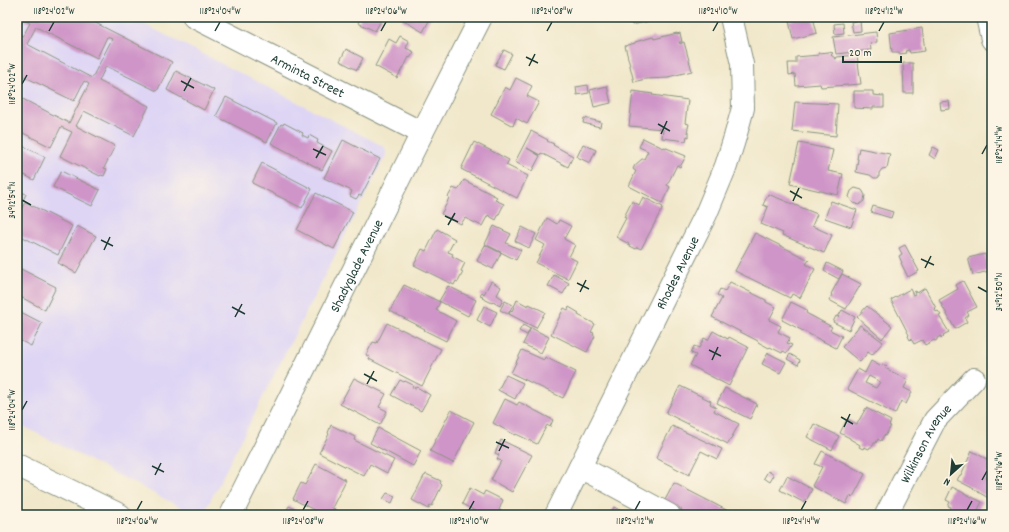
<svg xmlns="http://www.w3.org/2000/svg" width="1009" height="532" font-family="Dekko,sans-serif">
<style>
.built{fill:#ded5f5}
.building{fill:#cf95c8;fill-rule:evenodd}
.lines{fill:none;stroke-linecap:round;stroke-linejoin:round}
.minor-casing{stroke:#889280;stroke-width:24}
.minor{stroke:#fff;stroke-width:22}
.ticks{fill:none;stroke:#1f3d34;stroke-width:1.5}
.labels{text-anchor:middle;stroke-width:3.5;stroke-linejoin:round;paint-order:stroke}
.street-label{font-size:14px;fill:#1f3d34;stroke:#fcf5e5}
.neatline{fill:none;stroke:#1f3d34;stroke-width:1.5}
.ticks-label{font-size:10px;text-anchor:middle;fill:#1f3d34}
</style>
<rect width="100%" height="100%" fill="#fcf5e5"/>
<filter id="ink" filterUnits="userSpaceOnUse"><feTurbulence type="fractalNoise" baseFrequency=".025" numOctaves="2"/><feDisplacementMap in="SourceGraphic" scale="8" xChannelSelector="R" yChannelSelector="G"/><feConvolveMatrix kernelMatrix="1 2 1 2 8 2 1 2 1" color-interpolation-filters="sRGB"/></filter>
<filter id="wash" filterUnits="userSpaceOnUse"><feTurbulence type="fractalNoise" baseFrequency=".012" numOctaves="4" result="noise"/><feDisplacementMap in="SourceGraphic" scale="16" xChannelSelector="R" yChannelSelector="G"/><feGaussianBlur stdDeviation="0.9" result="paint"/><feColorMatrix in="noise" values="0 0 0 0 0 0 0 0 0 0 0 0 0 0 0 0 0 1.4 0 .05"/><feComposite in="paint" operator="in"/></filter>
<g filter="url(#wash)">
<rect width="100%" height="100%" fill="#f1e8cb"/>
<path class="built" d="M17 17H130L383 146 386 150V155L204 513 200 515H196L17 423Z"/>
<g id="blocks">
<path class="building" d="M18 17H84L172 62 157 91 106 66 99 81 149 106 134 136 84 111 76 126 115 146 104 168 107 169 104 176 101 175 100 176 60 156 72 132 61 127 51 147 17 130V96L69 123 89 84 84 81 74 101 17 73V33L23 36 30 23ZM36 27 97 58 107 37 112 39 92 78 27 44Z
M361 17H383L375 31 358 23Z
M403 17H431L423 32 402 20Z
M630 17H663V18L632 25Z
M793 17H813L817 33 793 39 789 21 794 20Z
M860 20 861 31 853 32 851 22Z
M843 23 844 33 835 34 834 24Z
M922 28 925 51 910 53 909 50 905 51 906 53 900 54 899 52H892L890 33Z
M876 32 877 42 870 43 871 50 836 54 833 37Z
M677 33V34L680 33 682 42H679L680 44 684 42 692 71 668 77 669 78 645 79 634 82 625 46 635 43V42L653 37 654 39Z
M400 36 409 41 406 48 414 52 410 58 409 57 405 65H404L397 78 375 66 389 39 396 43Z
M346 49 363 58 357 70 340 61Z
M504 50 512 54 504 69 495 65Z
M829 52 833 53 831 55 836 59 837 57 857 55 861 84 821 87 820 84 796 86 795 74 789 75 788 63H796V57L819 55 818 53Z
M903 63H913V93H904Z
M176 71 214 90 204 110 167 90Z
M516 78 532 86 527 96 539 102 527 124 516 118 513 126 491 114 505 87 510 90Z
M588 85 589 93 577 95 576 87Z
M607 86 611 103 594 107 590 90Z
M633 91 653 94 652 95 688 100 685 123 689 124 687 132H689V137L687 136 686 141 662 138 663 129 629 126Z
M854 91H873V95L884 96V107H873V109L854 108Z
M226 97 277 123 267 142 216 116Z
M949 101 950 109 941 110 940 102Z
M795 102 838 104 836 136 792 131Z
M584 118 601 122 600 127 583 123Z
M284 123 303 133 302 135 308 138 309 135 318 140 317 143 332 151 322 170 271 143 281 124 283 125Z
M531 131 548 140 547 141 554 144 553 145 573 156 568 167 541 153 540 155 527 148 540 156 532 171 515 162Z
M643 138 663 148 664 147 686 156 680 167 677 165 667 185 670 187 662 203 629 186 636 171 634 170 633 169 635 165 642 159H644L648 151 639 147Z
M343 140 380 159 361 196 359 195 356 199 350 196 352 191 324 178Z
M474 142 509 160 506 165 528 176 517 198 461 169Z
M17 143 45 157 34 180 17 171Z
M799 143 833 150 828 171 843 174 838 195 790 184Z
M583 144 596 150 590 163 577 157Z
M933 147 939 150 935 159 929 155Z
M859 148 890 154 887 168 882 169 879 173V177L877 178H874L870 175 856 172 858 159H857Z
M262 163 312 189 302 208 252 183Z
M61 171 100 190 92 206 53 187Z
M464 180 497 197 495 200 504 204 496 220 488 215 482 226 465 218 461 224 441 214 447 203 449 197H448L453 188 458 190Z
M855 188 862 190 865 195 864 201 859 205 853 203 849 197 851 191Z
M17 190 26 194 17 213Z
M316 193 353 212 334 249 297 230Z
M768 194 817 214 812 226 832 235 824 253 782 235 783 233 761 224 768 207 763 205Z
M643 197 663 207 641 249 637 247 636 249 628 245 629 244 616 237 626 218 624 217 632 201 639 205Z
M831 201 857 210 851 227 825 218Z
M25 202 72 226 58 255 17 234V217Z
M873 206 893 212 891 218 871 212Z
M547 218 557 224 559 220 571 226 564 239 575 245 569 257 577 261 568 279 536 263 545 245 536 240Z
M77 226 96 236 76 273 58 263Z
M494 226 511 234 506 243 521 250 516 260 485 244Z
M522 227 536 234 529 248 515 241Z
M437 229 455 239 448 252 453 254 452 256 465 263 461 271 463 272 458 282 456 281 454 285 414 265 422 249 426 251Z
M755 233 809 260 806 264 815 269 800 298 792 294 790 298 735 271Z
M485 245 501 253 493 269 477 261Z
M905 245 919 271 908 277 901 263H902L899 256 902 254 899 248Z
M985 254 989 271 973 275 968 258Z
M827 263 843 271 839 279 824 271Z
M17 267 56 287 45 310 17 295Z
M842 274 861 284 846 309 829 300 832 295 831 294Z
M554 275 569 283 563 294 548 286Z
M491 281 501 287 497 295 503 299 500 306 493 302 492 303 482 298 483 297 480 296 482 292 484 294Z
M963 281 977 307 967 312 969 315 965 318 967 322 955 329 939 300 958 289 956 285Z
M730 282 766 300V302L776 307 769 320 781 326 778 332 790 338 787 343 792 345 787 353 783 351 782 353 770 347 769 348 758 342V341L712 317 722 298 717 295 720 289 725 291Z
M404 285 440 302 436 310 456 321 446 341 424 330 425 329 390 311Z
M448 286 476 300 468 316 439 301Z
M925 288 936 308 935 309 936 312 938 311 941 315 939 316 949 332 943 335 944 336 941 338V336L937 338V340L935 341 934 340 925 345 922 340 914 344 911 339 910 340 908 336 909 335 891 300 910 289 913 295 915 294 914 292 916 291 917 293Z
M517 300 528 306 529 304 545 312 536 328 509 314 511 310 512 311Z
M505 301 513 305 508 314 500 310Z
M791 302 807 310 806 313 832 327 830 330 842 336 836 348 782 320Z
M484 306 497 312 490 327 477 320Z
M867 306 892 326 882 339 857 317Z
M569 307 579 313 578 315 595 324 591 332 594 333 593 335 595 336 587 352 551 334 564 308 568 310Z
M17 310 42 323 31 346 17 339Z
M842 310 855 317 849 330 833 322 836 316 838 317Z
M387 323 401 330V329L441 349 422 386 369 359 370 357 366 355 373 342 377 343Z
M523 325 530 329 527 335 519 331Z
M860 325 883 342 872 355 868 352 860 362 842 347Z
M531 328 549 337 541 353 523 344Z
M713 331 728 339 729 337 748 347 729 386 690 365 696 355 691 353 694 346 699 348 704 338 708 340Z
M522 350 544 360 545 357 576 372 563 398 511 373Z
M768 353 786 362 780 373 762 364Z
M790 354 800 360 798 365 787 359Z
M871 361 880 366 882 364 887 366 885 368 908 380 904 388 912 392 906 404 901 401 895 414 847 389 858 369 865 373ZM869 376 880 382 876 388 865 383Z
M506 375 523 383 515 399 498 390Z
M354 378 386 394 379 407 387 411 380 425 340 404Z
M400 380 404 382 405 381 413 385 412 387 416 388 417 387 430 395 421 411 391 395Z
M680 386 711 401 710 404 716 407 714 411 739 424 728 444 666 413Z
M725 388 757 404 750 419 717 403Z
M505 399 517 405 519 402 553 420 550 427 547 425 537 444 516 434 515 435 493 423Z
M866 408 891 421 889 426H891L885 436 884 435 881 441 878 439 876 443H874L872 447H870L869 449 864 447 863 449 859 447 860 445 850 439V438L840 433 847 419 857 424Z
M451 410 474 422 453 463 430 451Z
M814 424 839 436 832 450 807 437Z
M331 425 355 437 354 440 394 460 387 473 370 464 364 476 319 453 329 434 328 433Z
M672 426 722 449 717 459 701 451 689 475 656 458Z
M378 428 421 451 413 466 370 443Z
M501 440 532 455 512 492 491 480 501 461 497 459 499 455 495 453Z
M822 451 865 474 853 497 850 496 846 504 812 486 822 467 815 464Z
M972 451 992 462V466L991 469 992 470 990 473H989L986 479 992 482V500L978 492V491L957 480 960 475H961Z
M316 464 346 480 332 508 335 509 332 515H321L314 511V510L293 499 301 483 305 485Z
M768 471 774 475 770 482 764 478Z
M426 474 441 481 440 483 442 485 432 506 430 505 429 509 412 500 424 476H425Z
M787 476 812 489 805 503 780 490Z
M674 483 736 515H679L682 510 664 502Z
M952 487 982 502 975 515H948L951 507 948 506 950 502 946 500Z
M470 488 483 495 485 491 503 500 499 510 501 511 499 515H472L475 511 462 504Z
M387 493 395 496 392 503 383 499Z
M289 506 306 515H284Z
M614 507 629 515H610Z"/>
</g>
</g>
<g filter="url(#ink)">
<use href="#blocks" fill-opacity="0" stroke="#889280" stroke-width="1"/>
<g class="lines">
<defs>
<g id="minor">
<path id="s1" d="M194 17 422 133"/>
<path d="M987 17 992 39"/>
<path d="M17 465 120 515"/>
<path d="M580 467 669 515"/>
<path id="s2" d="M231 515 422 133 481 17"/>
<path id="s3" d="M556 515 706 214 726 166 735 137 743 108 742 64 731 17"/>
<path id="s4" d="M886 515 935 420 974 379"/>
</g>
</defs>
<use href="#minor" class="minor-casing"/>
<use href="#minor" class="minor"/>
</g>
</g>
<path class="ticks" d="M49 31 54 22M215 31 220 22M381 31 386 22M547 31 552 22M713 31 718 22M879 31 884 22M526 57 538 63M529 66 535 54M181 81 194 88M22 84 27 75M184 91 191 78M658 124 670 131M661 134 667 121M313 149 326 155M982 154 987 145M316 158 323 146M790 191 802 198M22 200 31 205M793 201 799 188M445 216 458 222M448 225 455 213M101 240 113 246M104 250 110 237M921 259 934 265M925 268 931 256M577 283 589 289M978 287 987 292M580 292 586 280M232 307 245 314M235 317 242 304M709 350 721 356M712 360 718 347M364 374 377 381M367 384 374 371M22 410 27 401M841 417 853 424M844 427 850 414M496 442 509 448M499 451 505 439M152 466 164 472M155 475 161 463M982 480 987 471M137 510 142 501M303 510 308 501M469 510 474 501M635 510 640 501M801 510 806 501M967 510 972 501"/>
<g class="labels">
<g class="street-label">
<text dy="5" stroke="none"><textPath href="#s1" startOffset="128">Arminta Street</textPath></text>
<text dy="5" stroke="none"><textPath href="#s2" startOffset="279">Shadyglade Avenue</textPath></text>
<text dy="5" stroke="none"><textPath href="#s3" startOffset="271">Rhodes Avenue</textPath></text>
<text dy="5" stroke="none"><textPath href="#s4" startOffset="82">Wilkinson Avenue</textPath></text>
</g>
</g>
<rect width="1009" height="532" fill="none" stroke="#fcf5e5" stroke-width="44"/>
<g transform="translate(951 474) rotate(207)" stroke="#fcf5e5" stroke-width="3" paint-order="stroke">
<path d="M0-3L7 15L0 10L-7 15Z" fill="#1f3d34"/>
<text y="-6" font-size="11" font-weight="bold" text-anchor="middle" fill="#1f3d34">N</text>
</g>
<path d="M843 56v6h58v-6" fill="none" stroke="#1f3d34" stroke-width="2"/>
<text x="849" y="56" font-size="12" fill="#1f3d34" stroke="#fcf5e5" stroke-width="3" paint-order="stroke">20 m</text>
<rect x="22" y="22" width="965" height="488" class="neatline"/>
<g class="ticks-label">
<text x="54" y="14">118°24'02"W</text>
<text x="220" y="14">118°24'04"W</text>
<text x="386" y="14">118°24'06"W</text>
<text x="552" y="14">118°24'08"W</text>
<text x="718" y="14">118°24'10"W</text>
<text x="884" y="14">118°24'12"W</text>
<text transform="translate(11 84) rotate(-90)" y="4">118°24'02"W</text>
<text transform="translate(998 145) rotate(-90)" y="4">118°24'14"W</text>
<text transform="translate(11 200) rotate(-90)" y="4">34°12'54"N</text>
<text transform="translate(998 292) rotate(-90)" y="4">34°12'50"N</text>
<text transform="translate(11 410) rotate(-90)" y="4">118°24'04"W</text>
<text transform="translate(998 471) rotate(-90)" y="4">118°24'16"W</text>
<text x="137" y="524">118°24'06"W</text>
<text x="303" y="524">118°24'08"W</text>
<text x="469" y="524">118°24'10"W</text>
<text x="635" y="524">118°24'12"W</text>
<text x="801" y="524">118°24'14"W</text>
<text x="967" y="524">118°24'16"W</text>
</g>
</svg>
